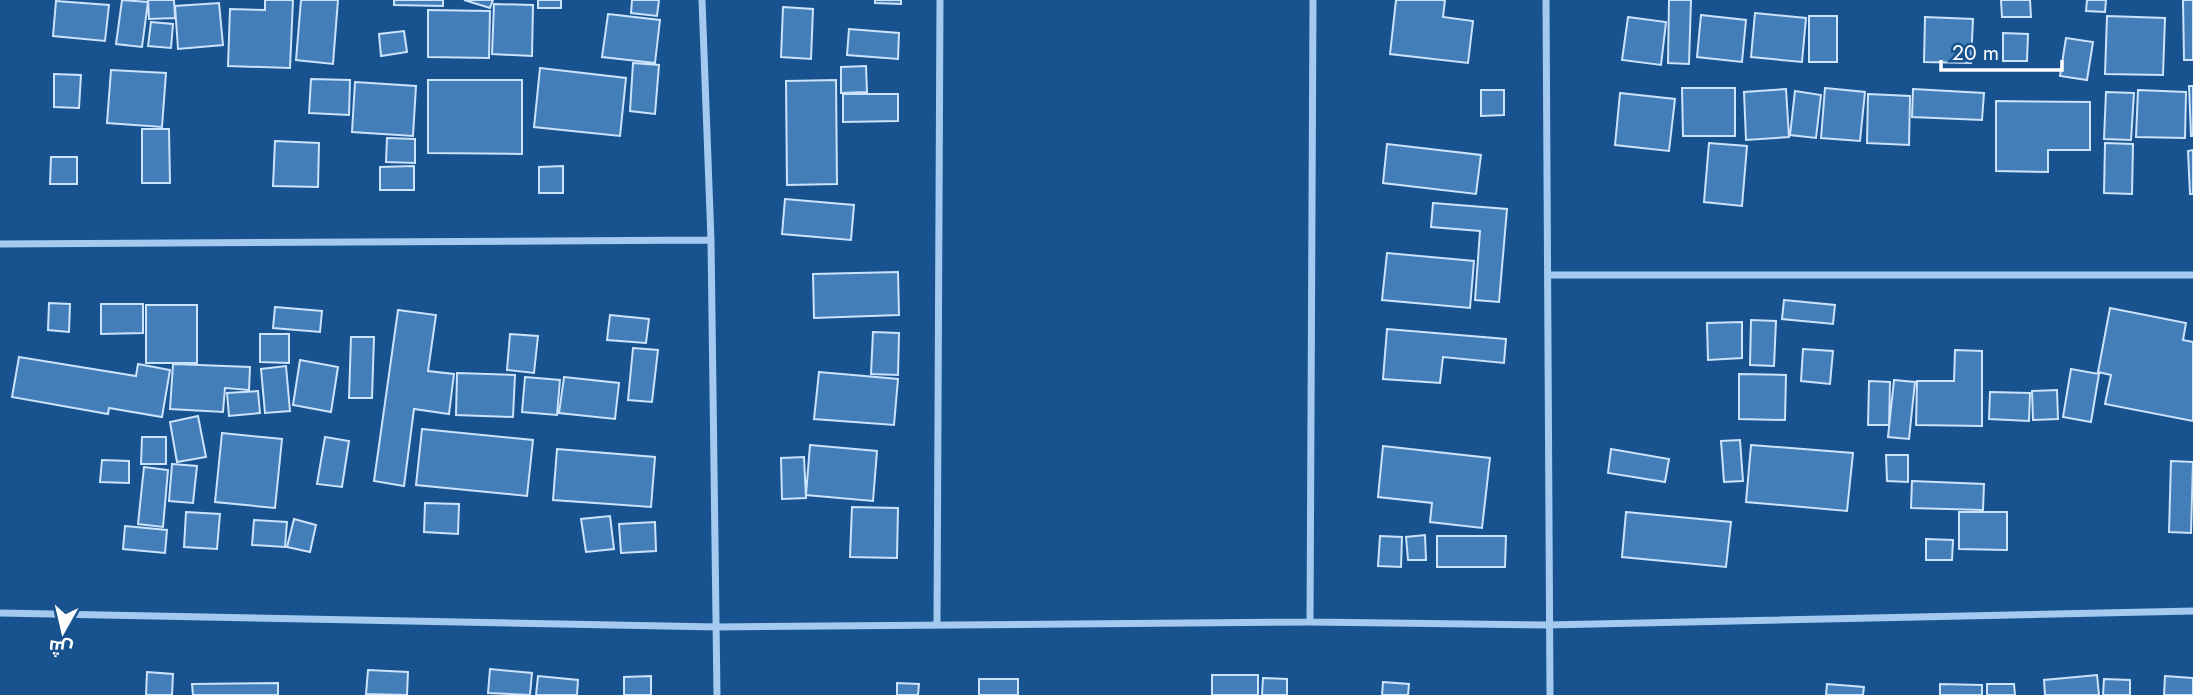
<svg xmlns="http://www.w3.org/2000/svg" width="2193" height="695" font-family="Jost,Cairo,sans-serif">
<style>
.building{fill:#447eb9;stroke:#cbe3fb;stroke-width:2}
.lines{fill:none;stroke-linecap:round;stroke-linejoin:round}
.minor{stroke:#a5caef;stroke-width:7}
</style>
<rect width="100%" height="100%" fill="#18528f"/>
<path class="building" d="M122 0 148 2 142 47 116 44Z
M148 0H174L175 18 149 19Z
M265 0H293L290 68 228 66 230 9 265 10Z
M301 0H338L333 64 296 60Z
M394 0H443V6L394 5Z
M464 0H493L490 8Z
M538 0H561V8H538Z
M632 0H659L657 16 631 13Z
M875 0H901V4L875 3Z
M1396 0H1445L1443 17 1473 21 1468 63 1390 54Z
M1669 0H1691L1689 64 1668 63Z
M2001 0H2030L2031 17H2002Z
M2087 0H2106L2105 12 2086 11Z
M2183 0H2193V60H2184Z
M56 1 109 5 105 41 53 36Z
M219 3 223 45 178 49 175 6Z
M494 4 533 5 532 56 492 54Z
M783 7 813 9 811 59 781 57Z
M428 10 490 11 489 58 428 57Z
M1755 13 1806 18 1802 62 1751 57Z
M608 14 660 20 655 63 602 57Z
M1701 15 1746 20 1742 62 1697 57Z
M1809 16H1837V62H1809Z
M2107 16 2165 18 2163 75 2105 74Z
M1628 17 1666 22 1661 65 1622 60Z
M1925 17 1973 19 1971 63 1924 62Z
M151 22 173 24 171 48 148 46Z
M849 29 899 33 898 59 847 55Z
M404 31 407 52 381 56 379 34Z
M2003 33 2028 34 2027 61H2003Z
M2066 38 2093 42 2087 80 2060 76Z
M633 63 659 65 655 114 630 111Z
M866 66 867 92 841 93V67Z
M540 68 626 78 620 136 534 127Z
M111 70 166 73 162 127 107 123Z
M54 74 81 75 79 108 54 107Z
M311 79 350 80 349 115 309 113Z
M428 80H522V154L428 153Z
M836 80 837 184 787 185 786 81Z
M355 82 416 86 413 136 352 132Z
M2189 86H2193V136H2191Z
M1682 88H1735V136H1683Z
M1825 88 1865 92 1860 141 1821 138Z
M1786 89 1789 137 1746 140 1744 92Z
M1913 89 1984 93 1982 120 1912 117Z
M1481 90H1504V115L1481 116Z
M2138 90 2186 92 2185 138 2136 137Z
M1795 91 1821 95 1816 138 1790 135Z
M2106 92 2134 93 2131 140 2104 139Z
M1620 93 1675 99 1669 151 1615 145Z
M843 94H898V121L843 122Z
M1868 94 1910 96 1909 145 1867 143Z
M1996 101 2090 102V150H2048V172L1996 171Z
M142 129H169L170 183H142Z
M387 138 415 139V163L386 162Z
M275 141 319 143 318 187 273 186Z
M1709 143 1747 146 1742 206 1704 202Z
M2105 143 2133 144 2132 194 2104 193Z
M1387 144 1481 155 1476 194 1383 183Z
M2193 150V194H2190L2188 151Z
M51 157H77V184H50Z
M414 166V190H380V167Z
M563 166V193H539V167Z
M785 199 854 205 851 240 782 234Z
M1433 203 1507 209 1499 302 1475 300 1480 231 1431 227Z
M1387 253 1474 261 1470 308 1382 300Z
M898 272 899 315 814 318 813 274Z
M1784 300 1835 305 1833 324 1782 319Z
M49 303 70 304 69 332 48 330Z
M101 304H143V333L101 334Z
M146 305H197V363H146Z
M275 307 322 311 320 332 273 328Z
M2110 308 2186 323 2183 340 2193 342V421L2105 404 2111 375 2098 372Z
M398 310 436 315 428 371 454 374 449 414 414 409 404 486 374 481Z
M610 315 649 319 646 343 607 340Z
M1751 320 1776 321 1774 366 1750 365Z
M1742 322V358L1708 360 1707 323Z
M1387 329 1506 339 1504 363 1443 357 1440 383 1383 379Z
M873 332 899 333 898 375 871 374Z
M260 334H289V363L260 362Z
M510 334 538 336 534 373 507 370Z
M351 337H374L372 398H349Z
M633 348 658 350 652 402 628 400Z
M1803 349 1833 351 1830 384 1801 381Z
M1955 350 1982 351V426L1916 425 1917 381H1954Z
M19 357 136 376 138 364 170 370 162 417 109 408 108 414 12 397Z
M300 360 338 367 331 412 293 405Z
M173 364 250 367 249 390 225 388 223 412 170 409Z
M286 366 290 411 265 413 261 369Z
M2071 369 2099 374 2091 422 2063 417Z
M819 372 898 379 894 425 814 419Z
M457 373 515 375 513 417 456 415Z
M1739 374 1786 375 1785 420 1739 419Z
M525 377 560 380 557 415 522 412Z
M564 377 619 383 615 419 559 413Z
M1894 380 1915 382 1909 439 1888 437Z
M1869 381 1890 382 1889 425H1868Z
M2057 390 2058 419 2033 420 2032 391Z
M258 391 260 413 229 416 227 393Z
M1990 392 2030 393 2029 421 1989 419Z
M198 416 206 457 177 462 170 422Z
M422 429 533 440 527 496 416 485Z
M222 433 282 439 275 508 215 502Z
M142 437H166V464H141Z
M325 437 349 441 342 487 317 484Z
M1740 440 1743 481 1724 482 1721 441Z
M810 445 877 451 873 501 806 495Z
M1751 445 1853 453 1847 511 1746 502Z
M1383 446 1490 458 1482 528 1430 522 1432 503 1378 497Z
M557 449 655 457 651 507 553 500Z
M1611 449 1669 459 1665 482 1608 473Z
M1886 455H1908V482L1887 481Z
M804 457 806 498 782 499 781 458Z
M102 460 129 461V483L100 482Z
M2171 461 2193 462 2191 533 2169 532Z
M172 464 197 466 193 503 169 501Z
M144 467 168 470 163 527 138 524Z
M1912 481 1984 484 1983 510 1911 508Z
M425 503 459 504 458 534 424 532Z
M852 507 898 508 897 558 850 557Z
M186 512 220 514 217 549 184 547Z
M1626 512 1731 522 1726 567 1622 557Z
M1959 512H2007V550L1959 549Z
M610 516 614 549 586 552 581 519Z
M294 519 316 525 310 552 287 547Z
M254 520 287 522 285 547 252 545Z
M655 522 656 551 621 553 619 524Z
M125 526 167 530 165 553 123 549Z
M1425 535 1426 560H1408L1406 537Z
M1380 536 1402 537 1401 567 1378 566Z
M1437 536H1506L1505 567H1437Z
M1926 539 1953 540 1952 560H1926Z
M490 669 532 673 530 695 488 693Z
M368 670 408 672 407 695 366 694Z
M147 672 173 674 172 695H146Z
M1212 675H1258V695H1212Z
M2097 675 2099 695H2045L2044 680Z
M538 676 578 680 577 695H536Z
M651 676V695H624V677Z
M2165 676 2193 678V695H2164Z
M1263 678 1287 679V695H1262Z
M979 679H1018V695H979Z
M2104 679 2130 680V695H2103Z
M1383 682 1409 684 1408 695H1382Z
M278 683V695H193L192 684Z
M897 683 919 684 918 695H897Z
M1827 684 1864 687 1863 695H1826Z
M1940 684 1982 685V695H1940Z
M1987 684H2014L2015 695H1987Z"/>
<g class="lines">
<path class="minor" d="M702 0 711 240 717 695
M1546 0 1550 695
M0 244 711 240
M1550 275H2193
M0 613 717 627 1310 622 1547 625 2193 611
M1310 622 1313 0
M937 623 940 0"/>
</g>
<g transform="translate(63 632) rotate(188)" stroke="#18528f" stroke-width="5" paint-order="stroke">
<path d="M0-5L12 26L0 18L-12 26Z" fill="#ffffff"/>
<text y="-10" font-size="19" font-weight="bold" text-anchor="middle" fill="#ffffff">ش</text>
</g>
<path d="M1941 60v10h121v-10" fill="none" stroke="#ffffff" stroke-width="3.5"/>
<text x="1952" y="60" font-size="21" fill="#ffffff" stroke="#18528f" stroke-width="5" paint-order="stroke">20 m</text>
</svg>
